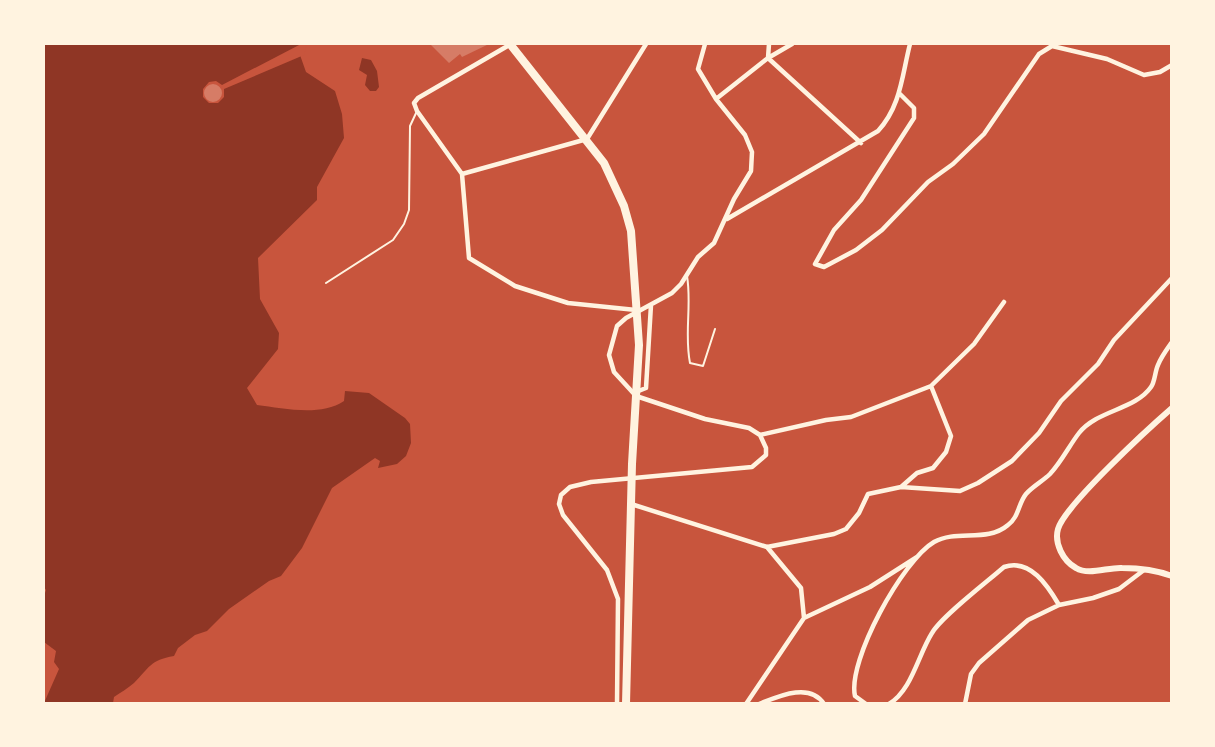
<svg xmlns="http://www.w3.org/2000/svg" width="1215" height="747" font-family="'Public Sans',sans-serif">
<style>
.water{fill:#8f3625}
.pier{fill:#c8553d}
.building{fill:#d67c66}
.lines{fill:none;stroke-linecap:round;stroke-linejoin:round}
.service{stroke:#fff3e0;stroke-width:2}
.minor{stroke:#fff3e0;stroke-width:4.5}
.tertiary{stroke:#fff3e0;stroke-width:6}
.primary{stroke:#fff3e0;stroke-width:8}
</style>
<rect width="100%" height="100%" fill="#c8553d"/>
<path class="water" d="M44 44H304L300 55 306 72 335 91 342 114 344 138 317 187V200L258 258 260 299 279 333 278 349 247 388 257 405C283 408 320 417 344 401L345 391 369 393 405 418 410 424 411 443 406 456 397 464 378 468 380 461 375 458 332 488 302 548 281 576 269 581 229 609 207 631 195 635 178 648 174 656C150 660 149 668 134 683 128 688 120 693 114 697L113 703H44L59 669 54 662 56 651 44 642V596L46 590 44 587Z
M362 58 371 60 377 71 379 87 376 91H370L365 85 367 75 359 70Z"/>
<path class="pier" d="M301 44H307L304 55 224 89V97L218 103H209L203 97V89L209 82 216 81 222 85Z"/>
<path class="building" d="M430 44H489L462 57 460 54 449 63Z
M204 93a9 9 0 1 1 18 0a9 9 0 1 1-18 0Z"/>
<g class="lines">
<path class="service" d="M687 276C692 305 684 334 690 363L703 366 715 329
M326 283 393 240 404 224 409 210 410 126 417 111"/>
<path class="minor" d="M511 44 418 98 414 103 417 111 462 174 469 258 515 286 568 303 636 310
M768 58 861 143
M768 58 769 44
M899 93 914 108V118L861 200 834 230 815 264 824 267 856 250 882 230 928 182 953 164 984 134 1039 54 1052 46 1107 59 1144 75 1160 72 1172 65
M716 99 768 58 792 44
M462 174 587 139 646 44
M727 219 878 131C901 106 902 75 910 44
M636 392 646 388 651 305
M760 435 826 420 851 417 931 386 974 344 1004 302
M901 487 917 473 933 468 946 452 951 436 931 386
M631 504 767 547 834 534 846 529 859 513 868 494 901 487 960 491 978 483 1012 461 1039 433 1061 401 1098 364 1114 340 1172 278
M767 547 801 588 804 618
M617 704 618 599 607 570 563 515 559 504 561 495 570 487 591 482 752 467 766 455V448L760 435 749 428 705 419 636 396 614 372 609 355 617 326 626 318 672 293 681 284 698 257 714 243 734 199 751 171 752 152 745 135 716 99 698 69 705 44
M746 704 804 618 870 587 917 557
M759 704C779 696 810 682 824 704
M866 704 855 696C847 661 903 560 934 542 957 529 987 543 1008 525 1019 517 1018 504 1026 494 1033 486 1043 481 1050 474 1062 461 1069 446 1079 433 1097 410 1135 410 1151 387 1155 382 1155 371 1158 365 1161 357 1167 349 1172 342
M889 704C912 690 918 655 932 633 942 616 987 582 1004 567 1030 558 1048 586 1059 605
M965 704 971 674 979 663 1028 620 1059 605 1093 598 1119 589 1144 570"/>
<path class="tertiary" d="M1172 408C1149 428 1065 505 1058 529 1054 543 1063 561 1076 568 1089 576 1108 567 1122 568 1139 568 1156 570 1172 576"/>
<path class="primary" d="M510 44 604 163 624 206 631 231 639 345 632 464 626 704"/>
</g>
<rect width="1215" height="747" fill="none" stroke="#fff3e0" stroke-width="90"/>
</svg>
